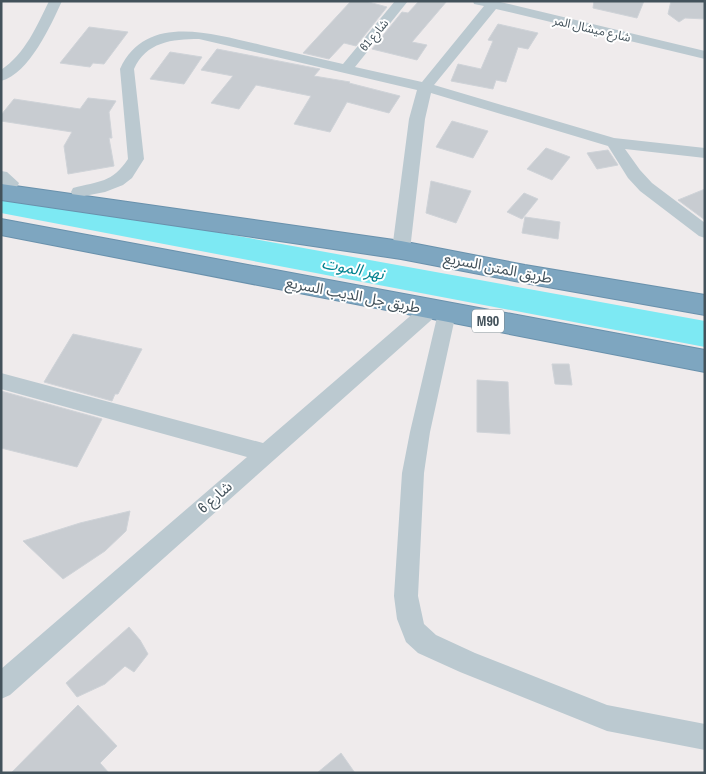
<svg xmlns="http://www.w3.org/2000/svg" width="706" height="774" font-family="'Archivo Narrow','Noto Sans Arabic',sans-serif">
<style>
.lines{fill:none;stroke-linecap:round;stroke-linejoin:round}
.river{fill:#7de9f3;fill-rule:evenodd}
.building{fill:#c8ccd1;stroke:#cfd3d8}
.highway-casing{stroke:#6991ac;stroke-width:2}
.minor{fill:#bbc9d0;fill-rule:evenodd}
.highway{fill:#7ea6c0;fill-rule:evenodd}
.labels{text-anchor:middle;stroke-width:4;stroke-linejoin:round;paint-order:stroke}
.far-street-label{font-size:12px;fill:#43525b;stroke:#fff}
.shield{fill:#fff;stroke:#7b868c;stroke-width:1}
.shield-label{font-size:14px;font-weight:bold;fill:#43525b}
.street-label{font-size:15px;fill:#43525b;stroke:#fff}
.water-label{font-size:16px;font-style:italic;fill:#038390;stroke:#fff}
</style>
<rect width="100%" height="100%" fill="#efebec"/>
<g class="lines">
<path class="river" d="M1 193 705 321V347L1 213Z"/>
</g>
<path class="building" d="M351 1H365L387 7 356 46 344 43 329 59 303 53Z
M419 1H447L412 42 427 45 417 60 372 49 402 12 408 13Z
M594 1H644L637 18 593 8Z
M671 1H705V19L685 18 679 22 668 14Z
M498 24 538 33 528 49 518 47 506 82 496 80 493 89 451 81 458 64 481 69 493 41 488 40Z
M89 27 128 32 104 64 93 63 90 67 60 63Z
M217 49 320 69 314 76 350 82 349 83 400 96 389 113 347 102 330 132 294 124 311 96 256 85 239 109 211 103 233 76 201 70Z
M170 52 202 57 184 84 150 79Z
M88 98 116 101 109 112 112 138H109L114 166 68 174 64 146 72 132 1 121V115L14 99 80 109Z
M452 121 488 131 473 158 436 147Z
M546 148 570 157 552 180 527 169Z
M608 150 618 165 597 169 587 153Z
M431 181 471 191 456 223 426 213Z
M705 189V220L678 200Z
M524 193 538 199 522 219 507 212Z
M525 217 560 222 558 239 522 233Z
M73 334 142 349 118 394H115L112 401 44 382Z
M552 364H569L572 385 555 384Z
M477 380 508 382 510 434 477 432Z
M1 391 102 419 77 467 1 448Z
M130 511 126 531 105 551 63 579 23 541 80 523Z
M129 627 140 640 148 654 134 672 125 666 105 684 77 697 66 683Z
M78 705 117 746 100 763 109 773H11Z
M341 753 355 773H317Z"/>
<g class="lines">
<defs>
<path id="highway" d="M1 184 401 241 525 265 705 295V315L525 283 401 259 1 200Z
M1 219 705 350V372L1 235Z"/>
</defs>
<use href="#highway" class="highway-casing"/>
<path class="minor" d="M49 1H62C51 25 29 74 1 81V70C25 54 37 26 49 1Z
M395 1H408L355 67 422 82 484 6 474 4 473 1H496L705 51V59L496 9 434 85 614 138 705 148V158L625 149 640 170 652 183 705 223V238L699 236 640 191 628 178 608 146 431 93 425 119 410 250 407 254 401 256 395 254 392 250 409 119 417 90 199 39C172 39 146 42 134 69L144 159 132 178 123 185 105 192 79 197 73 196 71 192 73 188C99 181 112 183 128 159L120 69C146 12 213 34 261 45 288 51 315 58 343 64Z
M1 171 7 172 19 183 17 187 11 188 1 184Z
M430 303 437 305 439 310 437 315 10 695 1 699V669L247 457 1 389V373L263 443 423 305Z
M447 306 454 308 456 313 430 432 424 473 418 596 424 624 436 635 475 653 607 705 705 724V750L607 731 460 672 418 653 406 642 397 619 394 596 402 473 410 432 438 313 440 308Z"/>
<use href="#highway" class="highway"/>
</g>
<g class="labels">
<g class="far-street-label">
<text transform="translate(592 29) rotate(13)" y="4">شارع ميشال المر</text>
<text transform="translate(374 35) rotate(-50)" y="4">شارع 61</text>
</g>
<rect class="shield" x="472" y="309.5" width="32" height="23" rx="4"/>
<g class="shield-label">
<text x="488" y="326">M90</text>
</g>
<g class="street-label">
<text transform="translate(498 268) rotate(11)" y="5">طريق المتن السريع</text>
<text transform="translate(353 295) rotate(11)" y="5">طريق جل الديب السريع</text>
<text transform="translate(215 497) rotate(-41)" y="5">شارع 6</text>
</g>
<g class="water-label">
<text transform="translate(353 268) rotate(11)" y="6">نهر الموت</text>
</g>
</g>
<rect width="706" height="774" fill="none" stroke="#43525b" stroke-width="5"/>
</svg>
